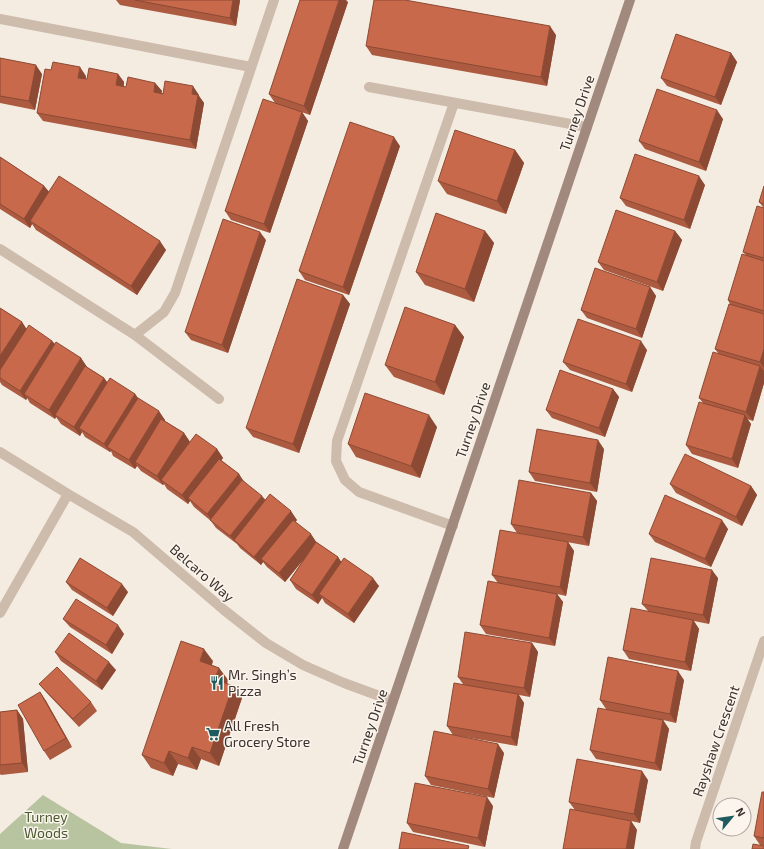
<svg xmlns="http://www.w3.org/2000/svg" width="764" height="849" font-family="'Exo 2',sans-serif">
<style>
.green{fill:#b8c4a0}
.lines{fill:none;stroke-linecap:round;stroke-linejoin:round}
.lane{stroke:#cdbbac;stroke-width:10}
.street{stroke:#cdbbac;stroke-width:10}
.secondary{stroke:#a18a7d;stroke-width:10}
.wall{fill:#ac5a40}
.shaded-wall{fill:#8c4a34}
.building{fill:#c8694b;stroke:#8c4a34}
.labels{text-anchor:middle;stroke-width:3;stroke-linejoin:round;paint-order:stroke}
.street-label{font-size:14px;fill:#3b302b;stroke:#fbf5ee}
.poi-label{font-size:14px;fill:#3b302b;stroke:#fbf5ee;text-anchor:start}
.park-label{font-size:14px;fill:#4a5a2e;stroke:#fbf5ee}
</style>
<rect width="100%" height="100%" fill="#f4ebe1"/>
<path class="green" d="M43 795 121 843 172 849H0V834Z"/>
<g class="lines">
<path class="lane" d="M0 19 251 67
M369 87 587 127
M0 249 135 335 219 399
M135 335 164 312 175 293 274 0
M453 526 359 492 345 480 336 461 337 441 454 103"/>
<path class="street" d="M0 452 68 494 133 532 224 610 266 643 303 665 344 683 393 701
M0 613 68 494
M695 849 696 842 764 641"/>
<path class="secondary" d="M343 849 630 0"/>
</g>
<path class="wall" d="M116 0H240L236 26 120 5Z
M348 2 310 115 290 108 302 112 308 121 270 233 231 220 225 211 275 103 269 94Z
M556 35 547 86 372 55 366 46Z
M731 53 737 62 721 105 667 86 661 78Z
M0 58 42 74 35 110 0 103Z
M51 70 86 76V79L118 74 124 82V87H126L155 83 162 91 161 93 199 95V96L204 103 196 149 43 121 37 113Z
M723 119 706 171 645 149 639 141Z
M400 146 349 295 305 280 299 271Z
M515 150 524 163 506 214 447 194 438 181Z
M0 157 44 186 49 192 166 250 137 295 36 230 32 224 30 228 0 209Z
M705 185 690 229 626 206 620 198Z
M764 186V383L753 421 747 419 751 424 738 468 692 454 686 445 703 403 699 398 718 353 715 349 730 304 728 300 746 255 743 252 763 207 759 202Z
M485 231 494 243 474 302 425 285 416 272Z
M675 231 682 240 663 291 604 270 598 262Z
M266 240 228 353 191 340 185 332Z
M650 287 656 296 642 338 587 318 581 310Z
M343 295 350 304 299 453 253 437 246 428Z
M0 308 22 322 26 329 52 341 55 344 81 358 87 367 104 378 108 383 135 394 138 398 165 420V421L184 433 190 442 217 449 223 458 221 460 239 474 242 480 265 500 297 520 295 522 316 542 338 557 341 562 379 586 354 623 325 603 322 598 318 604 296 589 290 580 303 560 285 582 267 567 263 562 261 565 240 548 237 544 216 528 211 521 194 507 190 501 188 504 167 489 164 484 163 485 141 471 137 466 135 469 113 456 111 451 110 452 85 437 82 432 80 436 61 424 56 417 55 419 30 403 27 398 26 400 2 385 0 382Z
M455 325 464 337 444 395 394 377 385 365Z
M647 350 632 392 570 370 563 362Z
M613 389 619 397 605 437 552 418 546 410Z
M437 427 420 478 356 457 348 444Z
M604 449 597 492 535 481 529 472Z
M670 484 751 486 757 495 742 526 676 493Z
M591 493 597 501 589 546 517 533 511 524Z
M728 529 711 567 655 542 649 534Z
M568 542 574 551 566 596 557 594 563 602 555 646 486 634 480 625 498 583 492 575Z
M718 578 709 624 694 621 699 629 691 671 629 659 623 650 648 611 642 604Z
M66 582 128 592 113 616 72 590Z
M63 619 124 634 112 654 70 627Z
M532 643 538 652 530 697 519 695 524 703 517 746 453 735 447 726 463 684 458 677Z
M55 652 116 670 102 690 61 661Z
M213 661 212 665 219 668 228 680 227 683 242 698 219 766 201 759 197 770 178 764 173 776 151 768 142 755Z
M684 680 676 723 663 720 669 729 661 771 596 759 590 750 606 709 600 700Z
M39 684 91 702 97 711 79 727 46 692Z
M40 692 46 701 72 747 50 760 44 751Z
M17 710 23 719 28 772 1 775 0 774V712Z
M504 753 494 798 431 785 425 776Z
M648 780 640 823 631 821 637 830 575 810 569 802Z
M764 792V846L760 845 754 836Z
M493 806 485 847 413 832 407 823Z"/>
<path class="shaded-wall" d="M233 0H240L236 26 230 18Z
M339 0H346L348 2 310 115 304 106Z
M550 26 556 35 547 86 541 77Z
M731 53 737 62 721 105 715 97Z
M36 65 42 74 35 110 29 101Z
M80 67 86 76 84 86 78 78Z
M118 74 124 82 122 94 116 85Z
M155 83 162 91 160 101 154 92Z
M193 86 199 95V96L204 103 196 149 190 140 192 94Z
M717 110 723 119 706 171 699 162Z
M302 112 308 121 270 233 264 224Z
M394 137 400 146 349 295 343 287Z
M515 150 524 163 506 214 497 201Z
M699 176 705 185 690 229 684 220Z
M44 186 51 194 30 221 32 224 30 228 24 219Z
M485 231 494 243 474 302 465 289Z
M675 231 682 240 663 291 657 282Z
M260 232 266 240 228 353 222 345Z
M160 241 166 250 137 295 131 286Z
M650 287 656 296 642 338 636 329Z
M343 295 350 304 299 453 293 444Z
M22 322 28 331 0 374V356Z
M455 325 464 337 444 395 435 382Z
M52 341 59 349 24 394 27 398 26 400 20 391Z
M641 341 647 350 632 392 626 384Z
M764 349V368L760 362Z
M81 358 87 367 56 416 55 415 56 417 55 419 49 410Z
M760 366 764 371V383L753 421 746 412Z
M104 378 110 387 79 428 82 432 80 436 74 427Z
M613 389 619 397 605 437 599 428Z
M135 394 141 402 107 447 111 451 110 452 104 444Z
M159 411 165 420 138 464 135 462 137 466 135 469 129 460Z
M429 415 437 427 420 478 411 466Z
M745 415 751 424 738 468 732 459Z
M184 433 190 442 161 480 164 484 163 485 157 476Z
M598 440 604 449 597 492 590 483Z
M217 449 223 458 191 501 188 498 190 501 188 504 182 495Z
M239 474 245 483 213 522 207 514Z
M751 486 757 495 742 526 736 517Z
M591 493 597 501 589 546 583 537Z
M262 496 269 504 234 540 237 544 230 536Z
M291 511 297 520 264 561 261 559 263 562 261 565 254 557Z
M722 520 728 529 711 567 705 559Z
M311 534 317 543 285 582 279 573Z
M568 542 574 551 566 596 560 587Z
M338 557 344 566 319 594 322 598 318 604 312 595Z
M712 570 718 578 709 624 703 615Z
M373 578 379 586 354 623 348 614Z
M122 584 128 592 113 616 107 608Z
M557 594 563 602 555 646 549 638Z
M693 620 699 629 691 671 685 662Z
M118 625 124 634 112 654 106 645Z
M532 643 538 652 530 697 524 688Z
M204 649 213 661 208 673 200 661Z
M109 662 116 670 102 690 96 681Z
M219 668 228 680 224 692 215 679Z
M678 671 684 680 676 723 670 714Z
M233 686 242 698 219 766 210 753Z
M40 692 46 701 72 747 66 738Z
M518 694 524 703 517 746 511 737Z
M17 710 23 719 28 772 22 763Z
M663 720 669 729 661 771 655 763Z
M498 744 504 753 494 798 488 789Z
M192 747 201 759 197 770 188 758Z
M169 751 178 764 173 776 164 763Z
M642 771 648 780 640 823 634 814Z
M487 797 493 806 485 847 478 838Z
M631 821 637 830 634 849H626Z"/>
<path class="building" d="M135 0H233L230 18Z
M300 0H339L304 106 269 94Z
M374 0H405L550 26 541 77 366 46Z
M676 34 731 53 715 97 661 78Z
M0 58 36 65 29 101 0 96Z
M53 62 80 67 78 78 87 79 89 68 118 74 116 85 126 87 128 77 155 83 154 92 163 94 165 81 193 86 192 94 198 95 190 140 37 113 45 69 51 70Z
M657 89 717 110 699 162 639 141Z
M263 99 302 112 264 224 225 211Z
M350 122 394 137 343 287 299 271Z
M455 130 515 150 497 201 438 181Z
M635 154 699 176 684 220 620 198Z
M0 157 44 186 24 219 0 204Z
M59 176 160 241 131 286 30 221Z
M764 186V204L759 202Z
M757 206 764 208V258L743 252Z
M616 210 675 231 657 282 598 262Z
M436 213 485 231 465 289 416 272Z
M223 219 260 232 222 345 185 332Z
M742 254 764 261V311L728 300Z
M595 268 650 287 636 329 581 310Z
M297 279 343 295 293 444 246 428Z
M729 304 764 314V349L760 362 715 349Z
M405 307 455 325 435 382 385 365Z
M0 308 22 322 0 356Z
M578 319 641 341 626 384 563 362Z
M29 325 52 341 20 391 0 378V370Z
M56 342 81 358 49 410 24 394Z
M713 352 760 366 746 412 699 398Z
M85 366 104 378 74 427 55 415Z
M560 370 613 389 599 428 546 410Z
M110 378 135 394 104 444 79 428Z
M365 393 429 415 411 466 348 444Z
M138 398 159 411 129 460 107 447Z
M699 402 745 415 732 459 686 445Z
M161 419 184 433 157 476 135 462Z
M537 429 598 440 590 483 529 472Z
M196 434 217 449 182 495 161 480Z
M685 454 751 486 736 517 670 484Z
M219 459 239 474 207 514 188 498Z
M242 480 262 496 230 536 210 520Z
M519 480 591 493 583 537 511 524Z
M270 494 291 511 254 557 234 540Z
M665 495 722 520 705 559 649 534Z
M293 520 311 534 279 573 261 559Z
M500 530 568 542 560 587 492 575Z
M316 542 338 557 312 595 290 580Z
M80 558 122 584 107 608 66 582Z
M344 558 373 578 348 614 319 594Z
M651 558 712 570 703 615 642 604Z
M488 581 557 594 549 638 480 625Z
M76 599 118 625 106 645 63 619Z
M631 608 693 620 685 662 623 650Z
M465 632 532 643 524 688 458 677Z
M69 633 109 662 96 681 55 652Z
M181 641 204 649 200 661 219 668 215 679 233 686 210 753 192 747 188 758 169 751 164 763 142 755Z
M608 657 678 671 670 714 600 700Z
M57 667 91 702 73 719 39 684Z
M454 683 518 694 511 737 447 726Z
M40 692 66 738 44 751 18 705Z
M598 708 663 720 655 763 590 750Z
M17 710 22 763 0 765V712Z
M434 731 498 744 488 789 425 776Z
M577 759 642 771 634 814 569 802Z
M415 783 487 797 478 838 407 823Z
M762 792H764V838L754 836Z
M570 809 631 821 626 849H563Z
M402 832 469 846 468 849H399Z
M753 844 764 846V849H752Z"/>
<defs>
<symbol id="restaurant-bare" viewBox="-9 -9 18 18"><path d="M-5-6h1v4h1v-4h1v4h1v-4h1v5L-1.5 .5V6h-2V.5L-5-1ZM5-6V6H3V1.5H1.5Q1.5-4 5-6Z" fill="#1f5a5e" stroke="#fbf5ee" stroke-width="2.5" paint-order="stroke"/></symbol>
<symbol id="supermarket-bare" viewBox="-9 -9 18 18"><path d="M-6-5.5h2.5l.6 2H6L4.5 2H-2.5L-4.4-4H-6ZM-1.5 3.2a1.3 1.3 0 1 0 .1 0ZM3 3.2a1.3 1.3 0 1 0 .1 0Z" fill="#1f5a5e" stroke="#fbf5ee" stroke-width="2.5" paint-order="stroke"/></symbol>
</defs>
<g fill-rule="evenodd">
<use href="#restaurant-bare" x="207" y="673" width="20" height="20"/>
<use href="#supermarket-bare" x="203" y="724" width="20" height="20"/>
</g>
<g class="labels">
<g class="street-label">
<text transform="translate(577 113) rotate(-71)" y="5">Turney Drive</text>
<text transform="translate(473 420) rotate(-71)" y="5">Turney Drive</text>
<text transform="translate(202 573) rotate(41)" y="5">Belcaro Way</text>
<text transform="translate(370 727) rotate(-71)" y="5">Turney Drive</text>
<text transform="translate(716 741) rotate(-71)" y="5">Rayshaw Crescent</text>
</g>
<g class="poi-label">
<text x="228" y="680">Mr. Singh’s<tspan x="228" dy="16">Pizza</tspan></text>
<text x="224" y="731">All Fresh<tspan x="224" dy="16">Grocery Store</tspan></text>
</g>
<g class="park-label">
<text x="46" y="822">Turney<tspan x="46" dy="16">Woods</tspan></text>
</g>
</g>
<g transform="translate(732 817) rotate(61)"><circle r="19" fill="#fbf5ee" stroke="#aea6a0"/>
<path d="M0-3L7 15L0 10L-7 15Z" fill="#1f5a5e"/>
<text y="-6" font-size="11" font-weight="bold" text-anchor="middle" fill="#3b302b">N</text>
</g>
</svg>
